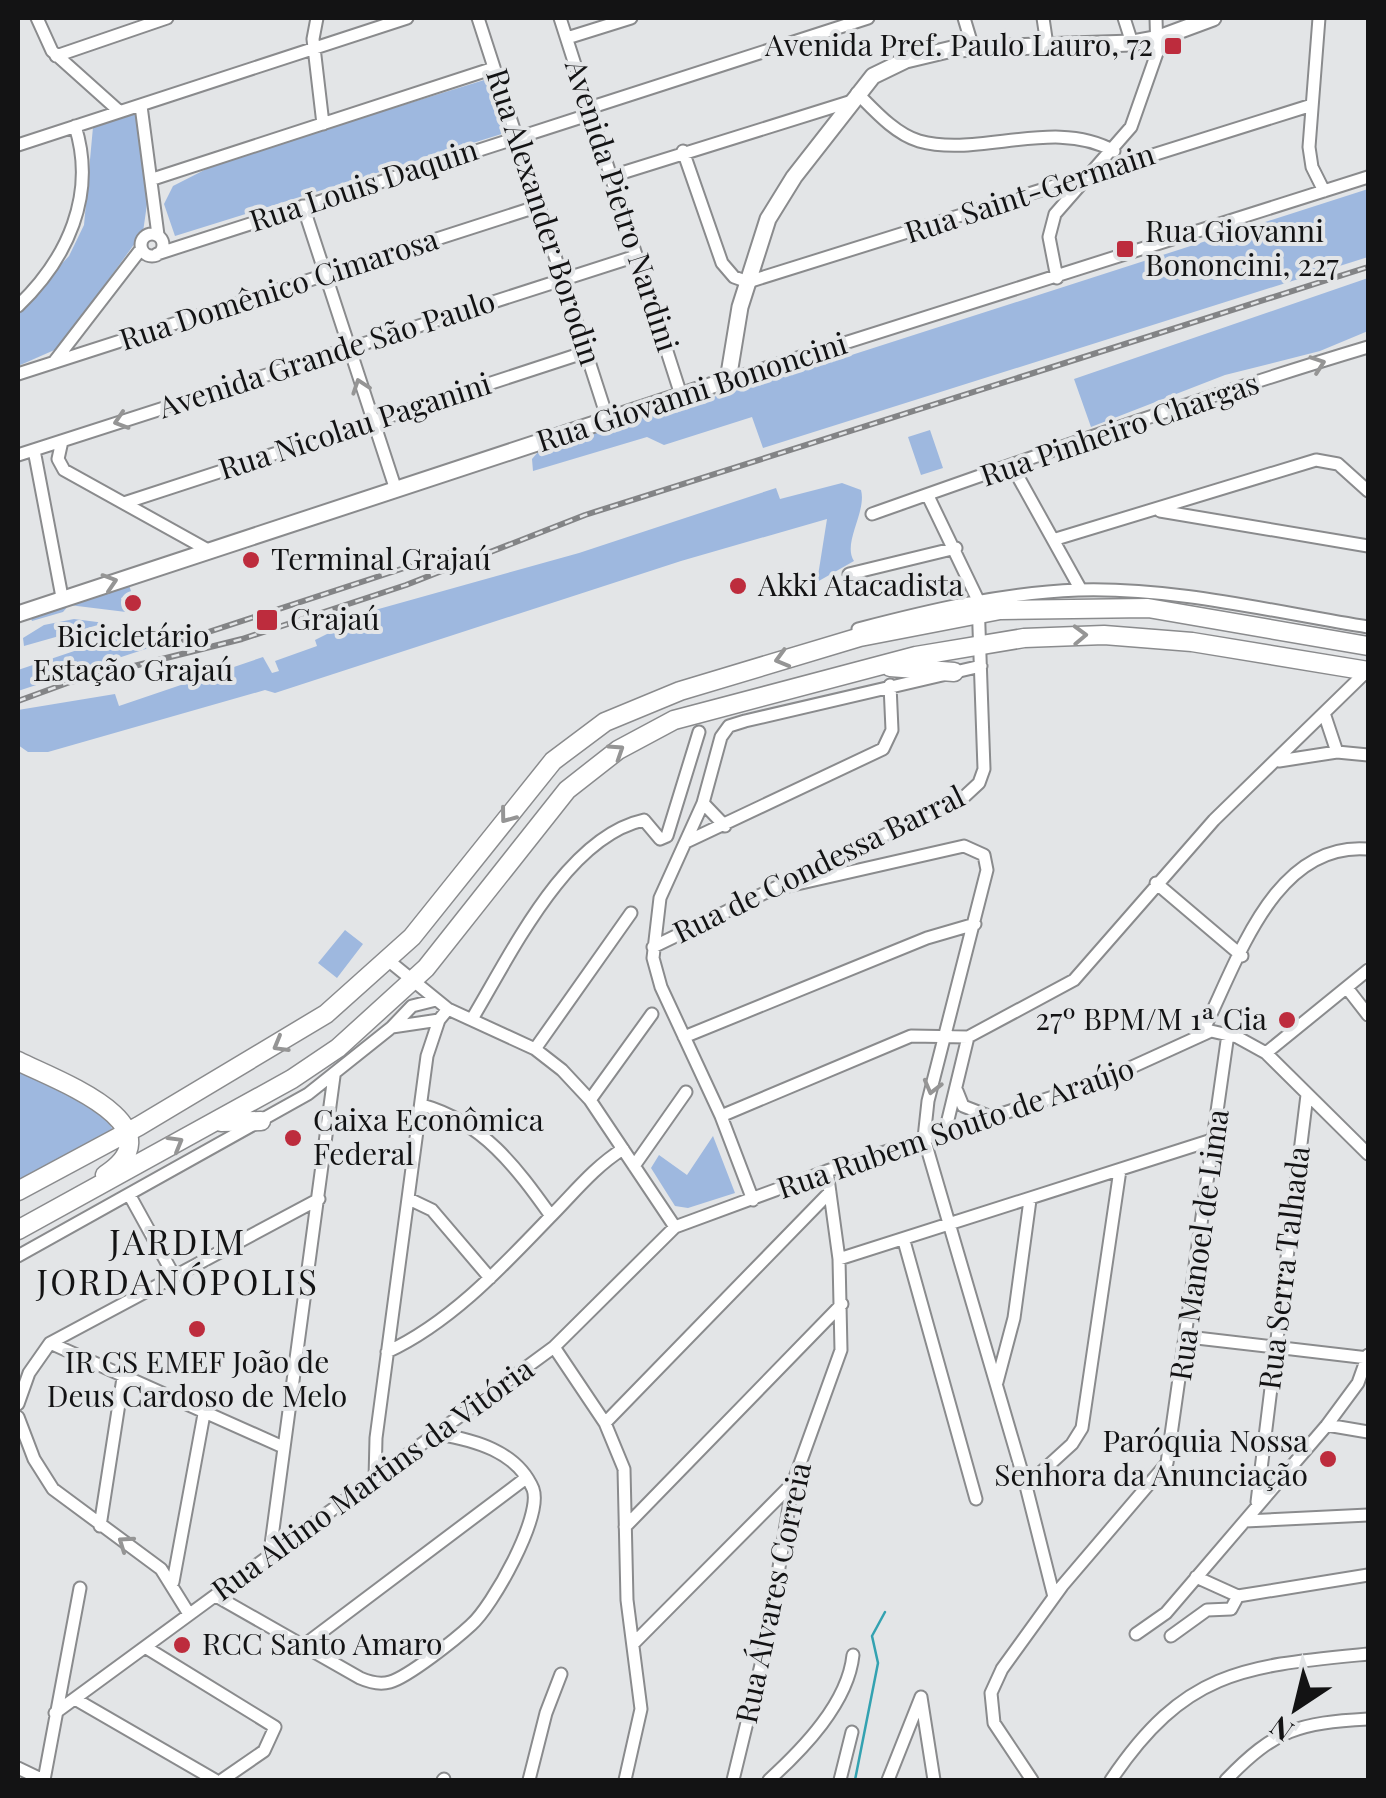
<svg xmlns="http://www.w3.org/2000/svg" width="1386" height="1798" font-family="'Playfair Display',serif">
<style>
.green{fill:#9eb8df}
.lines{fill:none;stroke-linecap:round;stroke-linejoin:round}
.stream{stroke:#33a2b1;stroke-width:2.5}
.minor-casing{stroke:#8a8b8d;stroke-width:15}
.tertiary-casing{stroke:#8a8b8d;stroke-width:19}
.primary-casing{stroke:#8a8b8d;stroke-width:21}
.minor{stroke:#fff;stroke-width:11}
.tertiary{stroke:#fff;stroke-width:15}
.primary{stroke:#fff;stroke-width:18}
.rail-casing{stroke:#838486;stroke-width:6}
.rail{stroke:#e3e5e7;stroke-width:2.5;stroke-dasharray:8;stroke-linecap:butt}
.oneway{stroke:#959595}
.poi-dot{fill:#bd2c3d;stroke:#e3e5e7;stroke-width:4}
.labels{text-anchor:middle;stroke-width:8;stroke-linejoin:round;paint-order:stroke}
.poi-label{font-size:30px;fill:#131314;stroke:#e3e5e7;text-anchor:start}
.street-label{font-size:30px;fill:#131314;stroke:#e3e5e7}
.quarter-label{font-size:35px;letter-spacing:2.5px;fill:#131314;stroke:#e3e5e7}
</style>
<rect width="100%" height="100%" fill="#e3e5e7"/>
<path class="green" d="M494 77 508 132 175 236 164 204 173 186 222 161Z
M138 112 150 183 143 232 59 348 18 366V310L69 256 84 225 93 127 101 120Z
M1368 189V257L763 448 752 417 664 445 647 437 533 471 532 459 544 445 780 378Z
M1368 278V331L1320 351 1225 375 1091 427 1074 379Z
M930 430 943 468 921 475 908 437Z
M842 483 861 490C867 512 842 543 854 561L817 582 827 519 681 561 275 693 265 690 48 752H28L18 745V710L115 694 119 706 263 657 272 673 279 671 275 661 317 646 315 640 375 610 579 553 776 488 780 499Z
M128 582 132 594 121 598 126 612 69 605 63 612 32 621 30 616Z
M74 619 105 623 24 646 23 638 44 625Z
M160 629 187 630 188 635 18 691V670L101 642Z
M345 930 363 944 337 978 318 963Z
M18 1071C53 1081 97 1094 113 1130L18 1185Z
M713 1136 735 1193 688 1208 675 1206 651 1168 659 1155 687 1175Z"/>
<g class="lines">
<path class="stream" d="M855 1780 878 1663 872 1636 885 1612"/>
<defs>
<path id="minor" d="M37 18 52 51 119 111
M317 18 313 39 323 124
M478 18 607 417
M560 18 681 395
M964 18 973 48
M1043 18 1047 45
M1124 18 1132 43
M1319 18 1309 147 1312 167 1324 191
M567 38 631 18
M56 56 167 18
M857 93C874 110 895 134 919 141 979 158 1054 117 1114 151
M141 106 158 235
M589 108 868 18
M18 145 407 18
M683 151 722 263 734 277 748 282 1312 105
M612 176 849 102
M153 179 494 68
M303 206 396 490
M141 245a11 11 0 1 1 22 0a11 11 0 1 1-22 0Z
M157 254 591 114
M1057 278 1049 237 1055 214 1131 127 1157 53 1156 18
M18 306C67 259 97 195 75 126
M54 362 141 249
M18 374 539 206
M728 380 1368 177
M62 441 58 459 64 470 208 550
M34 450 62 597
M18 455 636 256
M1012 466 1081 590
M124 503 586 352
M1160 511 1368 546
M872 514C1036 456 1201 397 1368 347
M1056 539 1316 460 1338 464 1368 491
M849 574 956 548
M858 629C931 610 1002 593 1078 590 1174 587 1274 612 1368 627
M1324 713 1337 752
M1279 761 1337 752 1368 755
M703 803 725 826
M686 842 883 749 892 730 890 685
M1156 883 1242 956
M775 889 964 846 984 855 987 870 928 1101 924 1138 1026 1486 1054 1597
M653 947 965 796 979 783 984 769 978 600 928 496
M389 961 448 1009 535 1049 562 1070 590 1100 675 1227
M1347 988 1368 1015
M472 1019C511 954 566 837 644 820L660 839 667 836 699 732
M392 1027 439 1020
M1202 1033C1237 964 1273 841 1368 849
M684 1037 927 938 975 924
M535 1049 631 913
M1266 1053 1368 970
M957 1091 963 1106 986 1115
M590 1100 652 1014
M422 1105C483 1122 516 1167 551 1216
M721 1116 911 1036 968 1037 1074 980 1214 820 1367 671
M945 1132 968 1037
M634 1166 686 1092
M130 1196 173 1274
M409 1199 432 1210 490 1278
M753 1200 721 1116 661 987 653 958 660 898 703 803 721 737 729 726 745 721 981 666
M904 1241 976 1499
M18 1256 308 1094 392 1027 412 1006 436 1000
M839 1259 1215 1139
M1188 1337 1368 1358
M50 1343 283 1447
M554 1347 605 1423 624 1469 627 1600 641 1709 625 1780
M387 1352C450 1323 502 1267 549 1218 573 1194 594 1167 623 1149
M997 1382 1014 1318 1030 1200
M18 1404 29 1373 50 1343 319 1199
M18 1417 34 1459 53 1489 161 1569 189 1614
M605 1423 830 1192
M1327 1425 1368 1432
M375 1479 376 1438 427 1056 439 1020 448 1009
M1026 1486 1072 1444 1082 1428 1120 1170
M1257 1502 1307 1095
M1245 1521 1368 1515
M100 1526 123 1378
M625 1527 842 1304
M270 1552 334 1076
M1196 1577 1238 1596
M173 1582 204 1414
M216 1596 360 1678C369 1682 379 1685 390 1682 408 1677 456 1639 471 1625 492 1607 543 1516 533 1489 517 1451 474 1440 438 1434
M1136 1634 1166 1613 1327 1425 1358 1383 1368 1355
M1171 1636 1207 1610 1231 1609 1238 1596 1368 1575
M634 1643 793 1483
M303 1646 526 1478
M145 1647 275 1727 264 1751 222 1780
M921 1697 934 1780
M75 1699 215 1780
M55 1713 554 1347 675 1227 827 1171 1099 1082 1211 1031 1237 1037 1266 1053 1368 1154
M18 1768 43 1780
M44 1780 80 1588
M443 1780 444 1779
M529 1780 546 1713 561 1674
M733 1780 767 1640 793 1483 841 1350 839 1259 827 1171
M769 1780C803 1749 848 1703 853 1655
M840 1780 852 1732
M888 1780 921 1697
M1032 1780 994 1723 991 1693 1002 1669 1062 1586 1167 1463 1228 1034
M1111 1780C1186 1669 1245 1666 1368 1654
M1226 1780C1275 1729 1299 1723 1368 1719"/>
<path id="tertiary" d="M18 614 728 380 740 307 768 219 794 177 873 76 906 60 952 49 1132 43 1159 38 1213 18"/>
<path id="primary" d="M890 667 954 672
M18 1061C50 1078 183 1124 105 1175
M221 1122 261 1121
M18 1191 139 1126 326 1014 412 937 553 761 605 722 680 691 860 637 1000 610 1148 608 1368 646
M18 1230 292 1079 338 1048 426 968 567 790 618 750 674 720 916 656 1024 638 1104 635 1192 642 1368 671"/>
</defs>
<use href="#minor" class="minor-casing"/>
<use href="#tertiary" class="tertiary-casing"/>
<use href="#primary" class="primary-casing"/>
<use href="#minor" class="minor"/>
<use href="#tertiary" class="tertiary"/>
<use href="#primary" class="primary"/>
<defs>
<path id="rail" d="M184 640 450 553
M18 701 70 682 242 639 406 585 585 515 1368 267"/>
</defs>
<use href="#rail" class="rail-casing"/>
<use href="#rail" class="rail"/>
</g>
<defs><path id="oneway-chevron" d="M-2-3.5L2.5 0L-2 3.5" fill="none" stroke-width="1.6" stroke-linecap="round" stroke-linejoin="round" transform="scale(2.5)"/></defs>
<g class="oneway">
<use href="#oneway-chevron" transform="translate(1318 364) rotate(-19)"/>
<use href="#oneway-chevron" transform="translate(360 386) rotate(-109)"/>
<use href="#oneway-chevron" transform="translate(121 421) rotate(162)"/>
<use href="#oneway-chevron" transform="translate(110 582) rotate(-18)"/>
<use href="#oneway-chevron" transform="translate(1080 635) rotate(-2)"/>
<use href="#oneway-chevron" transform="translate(782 659) rotate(164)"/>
<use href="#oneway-chevron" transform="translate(617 751) rotate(-33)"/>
<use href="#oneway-chevron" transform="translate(507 816) rotate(127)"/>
<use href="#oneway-chevron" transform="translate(280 1045) rotate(150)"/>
<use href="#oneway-chevron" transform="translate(932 1087) rotate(105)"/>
<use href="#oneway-chevron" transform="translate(176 1143) rotate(-30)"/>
<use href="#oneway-chevron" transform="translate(125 1543) rotate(-145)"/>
</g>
<g class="poi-dot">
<rect x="1163" y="36" width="20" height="20" rx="5"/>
<rect x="1115" y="239" width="20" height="20" rx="5"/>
<circle cx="251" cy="560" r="10"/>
<circle cx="738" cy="586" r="10"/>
<circle cx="133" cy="603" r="10"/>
<rect x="255" y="608" width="24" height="24" rx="5"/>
<circle cx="1287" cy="1020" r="10"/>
<circle cx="293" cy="1138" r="10"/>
<circle cx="197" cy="1329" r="10"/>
<circle cx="1328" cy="1459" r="10"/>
<circle cx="182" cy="1645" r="10"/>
</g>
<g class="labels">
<g class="poi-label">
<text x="1153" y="56" text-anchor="end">Avenida Pref. Paulo Lauro, 72</text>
<text x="1145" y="242">Rua Giovanni<tspan x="1145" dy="34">Bononcini, 227</tspan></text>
<text x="271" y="570">Terminal Grajaú</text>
<text x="758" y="596">Akki Atacadista</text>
<text x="290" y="630">Grajaú</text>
<text x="133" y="647" text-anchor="middle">Bicicletário<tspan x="133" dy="34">Estação Grajaú</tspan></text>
<text x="1267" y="1030" text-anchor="end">27º BPM/M 1ª Cia</text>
<text x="313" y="1131">Caixa Econômica<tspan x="313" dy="34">Federal</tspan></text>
<text x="197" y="1373" text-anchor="middle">IR CS EMEF João de<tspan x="197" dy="34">Deus Cardoso de Melo</tspan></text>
<text x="1308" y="1452" text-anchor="end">Paróquia Nossa<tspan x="1308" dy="34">Senhora da Anunciação</tspan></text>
<text x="202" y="1655">RCC Santo Amaro</text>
</g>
<g class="street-label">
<text transform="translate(364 186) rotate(-18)" y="10">Rua Louis Daquin</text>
<text transform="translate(1030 194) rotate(-18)" y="10">Rua Saint-Germain</text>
<text transform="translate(621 206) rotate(72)" y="10">Avenida Pietro Nardini</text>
<text transform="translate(543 217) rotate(72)" y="10">Rua Alexander Borodin</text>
<text transform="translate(279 290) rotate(-18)" y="10">Rua Domênico Cimarosa</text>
<text transform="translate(327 355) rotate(-18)" y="10">Avenida Grande São Paulo</text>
<text transform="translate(692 393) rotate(-18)" y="10">Rua Giovanni Bononcini</text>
<text transform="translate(355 427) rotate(-18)" y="10">Rua Nicolau Paganini</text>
<text transform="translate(1120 430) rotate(-19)" y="10">Rua Pinheiro Chargas</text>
<text transform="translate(819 865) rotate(-26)" y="10">Rua de Condessa Barral</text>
<text transform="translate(956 1129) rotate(-19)" y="10">Rua Rubem Souto de Araújo</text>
<text transform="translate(1200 1245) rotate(-82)" y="10">Rua Manoel de Lima</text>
<text transform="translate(1285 1268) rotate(-83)" y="10">Rua Serra Talhada</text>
<text transform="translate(373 1480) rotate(-36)" y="10">Rua Altino Martins da Vitória</text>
<text transform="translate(774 1593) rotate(-78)" y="10">Rua Álvares Correia</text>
</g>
<g class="quarter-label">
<text x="178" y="1255">JARDIM<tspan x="178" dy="40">JORDANÓPOLIS</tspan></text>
</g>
</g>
<rect width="1386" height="1798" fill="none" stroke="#131314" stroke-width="40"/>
<g transform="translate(1296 1708) rotate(215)" stroke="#e3e5e7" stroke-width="8" paint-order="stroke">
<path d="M0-8L18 38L0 25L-18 38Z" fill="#131314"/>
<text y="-15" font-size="28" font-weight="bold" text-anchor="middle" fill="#131314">N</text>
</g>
</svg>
